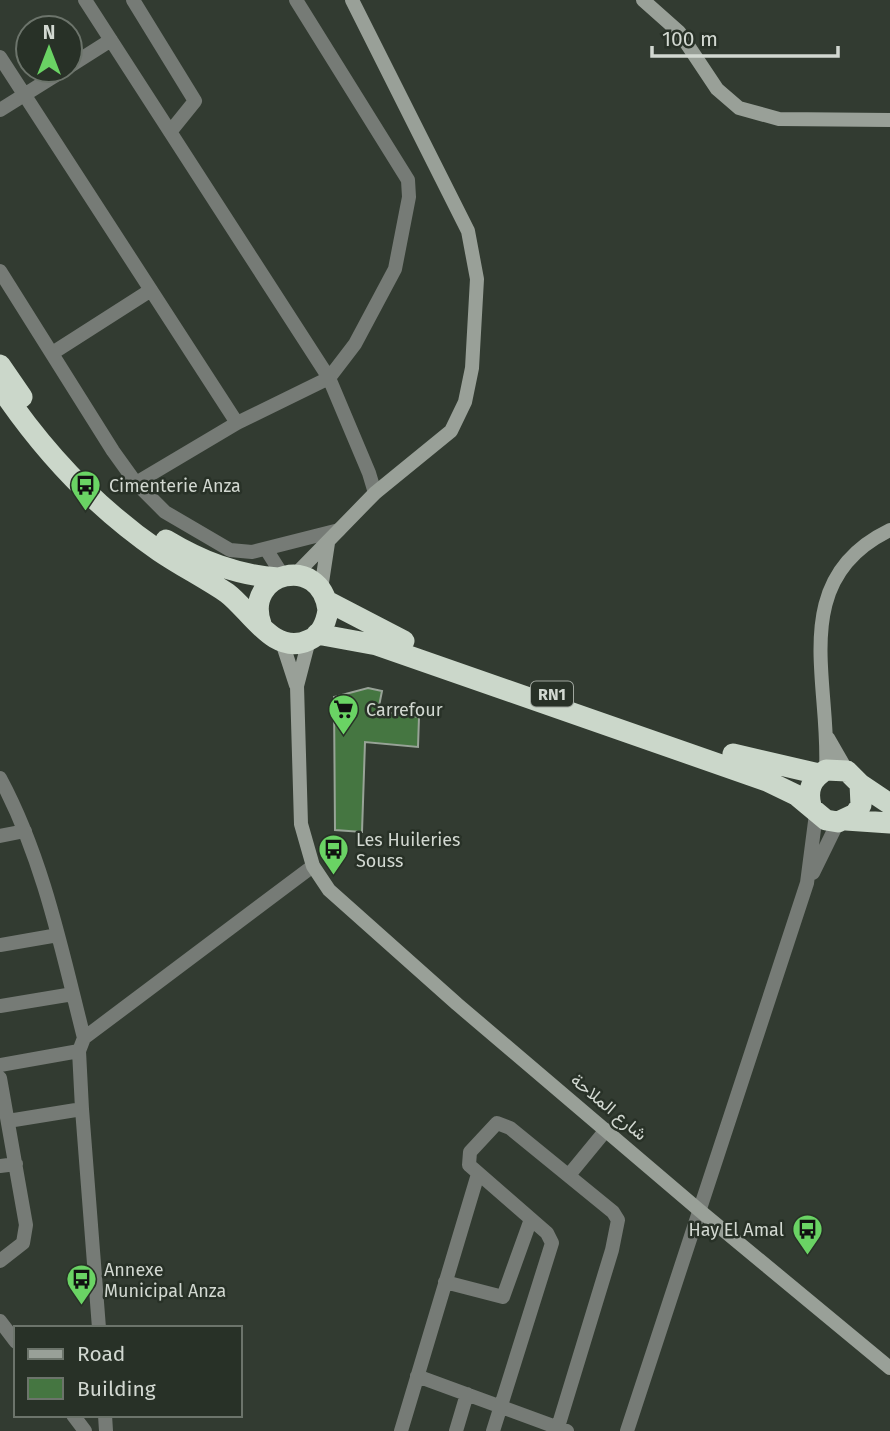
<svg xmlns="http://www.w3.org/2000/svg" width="890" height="1431" font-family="'Fira Sans',Vazirmatn,sans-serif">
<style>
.building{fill:#457641;stroke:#98a397;stroke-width:2}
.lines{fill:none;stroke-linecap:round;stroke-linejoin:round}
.street{stroke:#767b76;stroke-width:14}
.secondary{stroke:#99a098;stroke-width:14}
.highway{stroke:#cbd7ca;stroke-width:21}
.labels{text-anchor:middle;stroke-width:5;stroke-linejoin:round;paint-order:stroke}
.shield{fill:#283127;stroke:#9fa69e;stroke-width:2}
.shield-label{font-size:16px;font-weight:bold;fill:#d2d8d1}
.poi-label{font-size:18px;fill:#d2d8d1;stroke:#283127;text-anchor:start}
.street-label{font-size:18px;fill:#d2d8d1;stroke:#283127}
</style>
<rect width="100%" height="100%" fill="#323b31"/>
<path class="building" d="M368 688 382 691 378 711 419 717 418 747 365 742 362 832 335 830 334 697Z"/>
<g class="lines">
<path class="street" d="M85 0 329 378 369 473 375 493
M133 0 195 101 170 132
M0 57 237 423
M70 66 111 40
M0 110 64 70
M0 271 113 451 136 483 165 512 230 550 252 552 339 530
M54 352 151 290
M136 483 237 423 329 378 355 344 395 269 409 197 408 180 296 0
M266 549 283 576
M0 778C43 858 62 951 84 1038
M0 836 25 831
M813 873 838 822
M0 945 58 935
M0 1006 73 994
M0 1065 79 1051
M0 1078 26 1225 23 1243 0 1261
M8 1121 82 1109
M0 1166 16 1164
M569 1175 606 1130
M445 1282 503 1297 531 1219
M0 1321 16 1342
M99 1328 82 1109 79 1051 84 1038 313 866
M417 1376 567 1431
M73 1415 85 1431
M105 1415 106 1431
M401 1431 478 1174
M456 1431 467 1394
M493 1431 552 1243 547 1233 469 1165 470 1152 497 1123 510 1128 613 1212 618 1220 612 1250 558 1427
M627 1431 807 883 816 814"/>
<path class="secondary" d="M643 0 679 32 717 89 739 108 779 119 890 120
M295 575 375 493 451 431 465 402 472 368 477 279 468 231 352 0
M321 589 328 543
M309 640 297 686 301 824 313 866 329 890 457 1004 699 1210 890 1368
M282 642 296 685
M828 738 847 771
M826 770C831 682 786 580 890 530"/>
<path class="highway" d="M0 365 22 397
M0 387C43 451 95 507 159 551 181 566 205 578 227 593 251 611 274 657 309 640 321 635 326 623 328 610 321 553 243 572 261 624
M166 540C201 561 236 575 278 578
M327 601 404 641
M317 634 377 645 767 781 796 795 826 820 838 822 855 814 861 805 860 784 847 771 826 770C811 779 807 790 811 806
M733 754 819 774
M860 784 890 804
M846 820 890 823"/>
</g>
<defs>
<symbol id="bus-pin" viewBox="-11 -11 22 30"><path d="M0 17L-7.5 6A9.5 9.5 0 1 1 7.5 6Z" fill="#6ad364" stroke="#283127"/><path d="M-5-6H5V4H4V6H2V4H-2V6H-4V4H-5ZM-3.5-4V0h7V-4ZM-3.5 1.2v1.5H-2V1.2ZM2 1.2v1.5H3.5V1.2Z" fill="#111"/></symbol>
<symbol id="supermarket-pin" viewBox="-11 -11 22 30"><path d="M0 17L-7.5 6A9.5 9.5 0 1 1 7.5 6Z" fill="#6ad364" stroke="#283127"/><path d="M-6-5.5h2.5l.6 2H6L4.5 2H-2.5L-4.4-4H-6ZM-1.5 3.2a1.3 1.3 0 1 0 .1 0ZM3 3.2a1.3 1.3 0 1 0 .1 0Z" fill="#111"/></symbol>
</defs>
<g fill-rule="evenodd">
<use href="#bus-pin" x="68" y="468" width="35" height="47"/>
<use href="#supermarket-pin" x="326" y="692" width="35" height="47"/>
<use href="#bus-pin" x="316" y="832" width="35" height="47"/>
<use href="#bus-pin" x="790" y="1212" width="35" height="47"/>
<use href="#bus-pin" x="64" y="1262" width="35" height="47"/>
</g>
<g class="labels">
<rect class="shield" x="531" y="681.5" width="42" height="25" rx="5"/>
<g class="shield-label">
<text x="552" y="700">RN1</text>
</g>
<g class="poi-label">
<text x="109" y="492">Cimenterie Anza</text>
<text x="366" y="716">Carrefour</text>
<text x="356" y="846">Les Huileries<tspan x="356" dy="21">Souss</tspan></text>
<text x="784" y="1236" text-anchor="end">Hay El Amal</text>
<text x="104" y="1276">Annexe<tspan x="104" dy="21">Municipal Anza</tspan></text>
</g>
<g class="street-label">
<text transform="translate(609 1107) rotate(40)" y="6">شارع الملاحة</text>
</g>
</g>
<rect x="14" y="1326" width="228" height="91" fill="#283127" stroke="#6c746b" stroke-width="2"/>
<rect x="28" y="1349" width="35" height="10" fill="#99a098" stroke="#6c746b" stroke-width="2"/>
<text x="77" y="1361" font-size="21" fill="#d2d8d1">Road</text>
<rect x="28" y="1378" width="35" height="21" fill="#457641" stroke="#6c746b" stroke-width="2"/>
<text x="77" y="1396" font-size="21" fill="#d2d8d1">Building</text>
<g transform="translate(49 49)"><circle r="33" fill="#283127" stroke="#6c746b" stroke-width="2"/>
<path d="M0-5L12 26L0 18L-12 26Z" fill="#6ad364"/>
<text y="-10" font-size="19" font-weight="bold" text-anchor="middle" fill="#d2d8d1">N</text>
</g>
<path d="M652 46v10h186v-10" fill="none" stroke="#d2d8d1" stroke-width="3.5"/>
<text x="662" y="46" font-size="21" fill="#d2d8d1" stroke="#283127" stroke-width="5" paint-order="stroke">100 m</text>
</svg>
